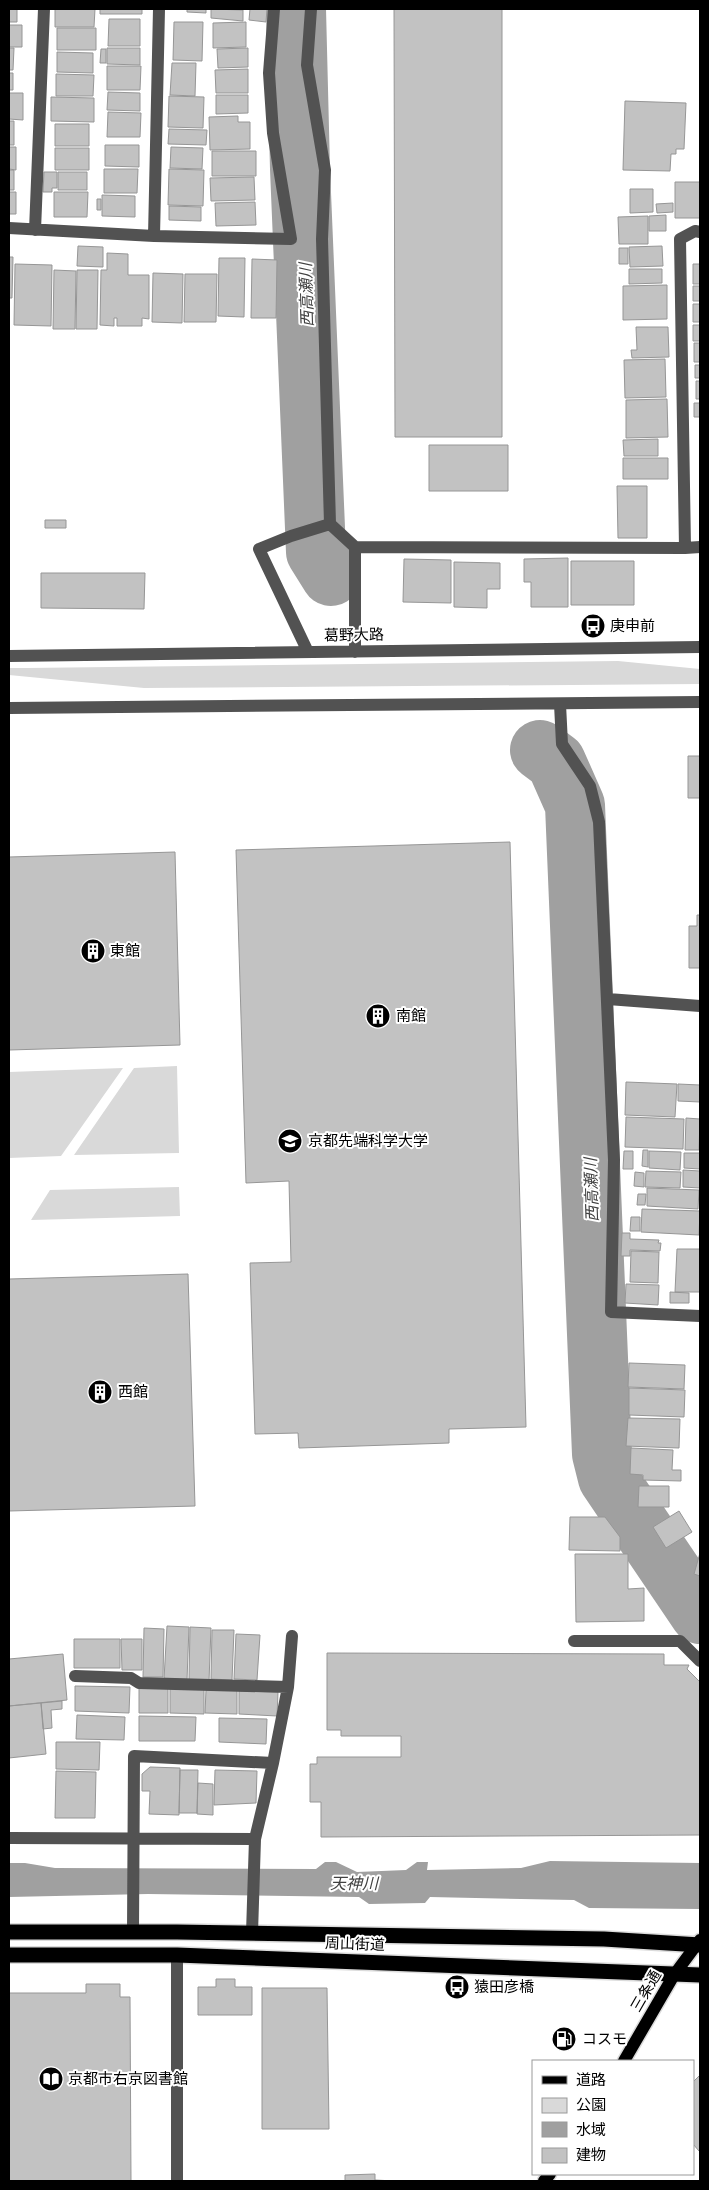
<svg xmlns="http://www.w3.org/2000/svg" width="709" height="2190" font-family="Montserrat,'Noto Sans JP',sans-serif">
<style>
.green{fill:#d9d9d9}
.water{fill:#a0a0a0}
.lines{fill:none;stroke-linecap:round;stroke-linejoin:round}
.river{stroke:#a0a0a0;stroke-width:60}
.building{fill:#c2c2c2;stroke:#969696}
.major-casing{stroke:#dbdbdb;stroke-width:15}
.highway-casing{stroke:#dbdbdb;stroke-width:18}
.minor{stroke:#525252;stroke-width:12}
.major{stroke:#000;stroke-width:12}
.highway{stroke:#000;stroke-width:15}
.labels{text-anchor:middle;stroke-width:4;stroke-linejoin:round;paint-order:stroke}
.poi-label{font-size:15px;fill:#000;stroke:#fff;text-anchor:start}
.street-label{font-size:15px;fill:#000;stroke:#fff}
.water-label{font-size:16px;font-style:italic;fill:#414141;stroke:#fff}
</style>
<rect width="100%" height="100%" fill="#fff"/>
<path class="green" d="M618 661 700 669V684L144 688 9 675V668H27Z
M177 1066 179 1153 74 1155 134 1068Z
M123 1068 61 1156 9 1158V1072Z
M179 1187 180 1216 31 1220 50 1190Z"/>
<path class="water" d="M550 1861 700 1863V1909L589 1908 574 1900 430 1897 425 1903 369 1904 359 1897 148 1894 9 1897V1863H25L55 1868 316 1869 325 1862H336L357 1872 406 1870 417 1862H428L427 1870 521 1868Z"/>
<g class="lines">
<path class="river" d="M296 9 300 169 316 552 331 576
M540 750 556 762 575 805 602 1454 608 1478 700 1614"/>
</g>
<path class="building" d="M9 9H17V22H9Z
M55 9H95L94 27H55Z
M100 9H142V14H100Z
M187 9H206V13L187 12Z
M211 9 243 10V21L211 18Z
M250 9H267L266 22 249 20Z
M394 9H502V437H395Z
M109 19H140V46H108Z
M174 22H203L202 61 173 60Z
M246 22V47L213 48V23Z
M9 25H22V47H9Z
M57 28H96V50H57Z
M9 48H14L13 70H9Z
M107 48H140V65L107 64Z
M248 48V67L218 68 217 49Z
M101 49H106V63H100Z
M57 52 93 53V73L57 72Z
M172 63H196L195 96 170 95Z
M107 66H141L140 90H107Z
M248 69V93H216L215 70Z
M9 73H13V90H9Z
M56 74 94 75 93 96H56Z
M108 92 140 93V111L107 110Z
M9 93H23V120L9 119Z
M216 95H248V113L216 114Z
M169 96 204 97 203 128 168 127Z
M51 97 94 98V122L51 121Z
M625 101 686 103 684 149H676V154H671L670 171 623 170Z
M108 112 141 113 140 137H107Z
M238 116V122H250V149L210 150 209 117Z
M9 121H14V145H9Z
M55 124H89V146H55Z
M169 129 207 130 206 145 168 144Z
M105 145H139V167L105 166Z
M9 147H16V170L9 169Z
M171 147 203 148 202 169 170 168Z
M55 148H89V170H55Z
M212 151H256V176H212Z
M104 169H138L137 193H104Z
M169 169 204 170 203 206 168 205Z
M9 170H14V190H9Z
M44 172H57V188H52V192H43Z
M58 172H87V190H58Z
M254 177 255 200 211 201 210 178Z
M675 182H700V218H675Z
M630 189H653V212L630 213Z
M9 192H16V214H9Z
M54 192H88L87 217H54Z
M102 195 135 196V217L102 216Z
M97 199H101V210H97Z
M255 202 256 225 216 226 215 203Z
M673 203V212L657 213 656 204Z
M169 206 201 207V221L169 220Z
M666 215V231H649V216Z
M648 216V244H619L618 217Z
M78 246 103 247V267L77 266Z
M662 246 663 266 630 267 629 247Z
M619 248H628V264H619Z
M107 253 128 254V275H149V319L142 318V326H117V318H114V326L100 325 101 270H107Z
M9 257H13L12 298H9Z
M219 258H245L244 317 218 316Z
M252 259 277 260 276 318H251Z
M15 264 52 265 51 326 14 325Z
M693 264H700V284H693Z
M629 269H662V283L629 284Z
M54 270 76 271 75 329H53Z
M77 270H98L97 329H76Z
M153 273 183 274 182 323 152 322Z
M185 274H217L216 322H184Z
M667 285V319L623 320V286Z
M693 286H700V301H693Z
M693 304H700V322H693Z
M693 325H700V341H693Z
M636 327H668L669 357 632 358 631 350H637Z
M694 343H700V362H694Z
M665 359 666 397 625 398 624 360Z
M695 365H700V378H695Z
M696 381H700V399H696Z
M667 399 668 437 626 438V400Z
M694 403H700V417H694Z
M658 439V456H624L623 440Z
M429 445H508V491H429Z
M623 458H668V479H623Z
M617 486H647V538H618Z
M45 520H66V528H45Z
M568 558V607H531V582H524V559Z
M404 559 451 560V603L403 602Z
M571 561H634V605H571Z
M454 562 500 563V589H487V608L454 607Z
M41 573H145L144 609 41 608Z
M688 756H700V798H688Z
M510 842 526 1427 449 1429V1443L299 1448 298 1433 255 1434 250 1263 291 1262 289 1181 246 1183 236 850Z
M175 852 180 1045 9 1050V857Z
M697 915H700V968H689V926H697Z
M626 1082 677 1084 675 1117 625 1115Z
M678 1084 700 1085V1102L678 1101Z
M626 1117 684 1119 683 1149 625 1147Z
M686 1118 700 1119 699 1150H685Z
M643 1150H648V1167L642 1166Z
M624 1151H633V1169H623Z
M649 1151 681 1152 680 1170 649 1168Z
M684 1153H700V1169L684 1168Z
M683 1170 700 1171V1188L683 1187Z
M646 1171 681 1172 680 1188 645 1187Z
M635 1172 644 1173V1187L634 1186Z
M647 1188 699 1190 698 1209 647 1206Z
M638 1194H646L645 1205H637Z
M642 1209 700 1211 699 1235 641 1232Z
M631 1217H640V1231H630Z
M622 1233H630V1239L659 1240 658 1243H661L660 1251 630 1250V1256H621Z
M677 1249H700V1292H675Z
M631 1251 659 1252 658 1283 630 1282Z
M188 1274 195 1506 9 1511V1279Z
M626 1284 659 1285 658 1305 625 1303Z
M670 1292 689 1293V1303H670Z
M629 1363 685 1365 684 1389 628 1387Z
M629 1388 685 1390 684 1417 629 1415Z
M628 1418 680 1419 679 1448 626 1446Z
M631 1448 673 1450 672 1470H681V1481L643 1480V1475L630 1474Z
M639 1486H669V1507H638Z
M679 1511 692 1532 666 1548 653 1527Z
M570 1517H605L620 1537V1551L569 1550Z
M700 1553V1576L694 1574Z
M575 1554H628V1589L644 1588V1621L576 1622Z
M167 1626 189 1627 187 1680 164 1679Z
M190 1627 211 1628 209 1681 189 1680Z
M144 1628 164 1629 163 1677H143Z
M212 1630H234L232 1680 211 1679Z
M236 1634 260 1635 257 1680 234 1679Z
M74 1639H120V1668H74Z
M121 1639H142V1670H122Z
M327 1653 664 1654V1665H689L687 1669 700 1682V1835L321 1837V1802H310V1764H317V1757H401V1736H341V1730H327Z
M63 1654 67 1700 9 1706V1659Z
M75 1686 130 1687 129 1713 75 1711Z
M139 1688H168V1713H139Z
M170 1688 204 1689V1714L170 1713Z
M206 1690H237V1714L205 1713Z
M239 1691 278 1692 277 1716 239 1714Z
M62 1701V1709L51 1710 52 1728 43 1729 41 1703Z
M41 1703 46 1754 9 1758V1706Z
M77 1715 125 1717 124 1740 76 1739Z
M139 1716 196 1717 195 1741H139Z
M219 1718 267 1719 266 1744 219 1742Z
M56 1742H100L99 1770 56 1769Z
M150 1767 180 1768 179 1815 149 1814 150 1791H142V1774Z
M180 1770H198L197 1813H179Z
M215 1770 257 1771 256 1803 214 1805Z
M56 1771 96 1772 95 1818H55Z
M198 1783 213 1784V1815L197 1814Z
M216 1979H235V1987H252V2015H198V1987H216Z
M86 1984H120V1997H130L131 2181H9V1993H86Z
M262 1988H327L329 2129H262Z
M700 2075V2150L699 2151 693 2144V2082Z
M375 2174V2180L394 2181H345V2175Z"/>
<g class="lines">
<defs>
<path id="major" d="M624 2061 674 1975 700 1940
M544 2181 550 2174"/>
<path id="highway" d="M9 1932H177L604 1939 700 1945
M9 1955H177L700 1975"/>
</defs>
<use href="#major" class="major-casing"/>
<use href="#highway" class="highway-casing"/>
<path class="minor" d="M311 9 307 65 325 170 322 239 330 524 355 547V652
M9 228 154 236 291 239 273 133 269 73 274 9
M35 230 44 9
M700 232 695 231 680 239 685 548 700 547
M154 236 159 9
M355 547 685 548
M308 652 259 549 291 536 330 524
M9 656 700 647
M560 704 562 744 590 786 599 822 614 1160 611 1312 700 1316
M9 708 700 702
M608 999 700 1006
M574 1641H680L700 1661
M75 1676 131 1678 139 1683 288 1687
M9 1838 255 1839
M133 1932 134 1756 273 1763
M252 1933 255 1839 273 1763 288 1687 292 1636
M177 1955V2181"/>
<use href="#major" class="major"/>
<use href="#highway" class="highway"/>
</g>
<defs>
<symbol id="bus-disc" viewBox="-11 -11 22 22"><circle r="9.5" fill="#000" stroke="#fff"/><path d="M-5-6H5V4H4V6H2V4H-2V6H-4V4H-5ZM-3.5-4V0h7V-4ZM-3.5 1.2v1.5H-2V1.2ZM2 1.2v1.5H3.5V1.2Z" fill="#fff"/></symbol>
<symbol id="building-disc" viewBox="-11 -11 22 22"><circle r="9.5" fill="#000" stroke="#fff"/><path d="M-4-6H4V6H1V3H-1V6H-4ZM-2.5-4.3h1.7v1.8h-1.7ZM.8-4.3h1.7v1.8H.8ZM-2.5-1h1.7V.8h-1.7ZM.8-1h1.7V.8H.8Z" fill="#fff"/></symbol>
<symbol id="university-disc" viewBox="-11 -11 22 22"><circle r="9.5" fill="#000" stroke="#fff"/><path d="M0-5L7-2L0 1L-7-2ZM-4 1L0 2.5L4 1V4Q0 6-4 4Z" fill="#fff"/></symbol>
<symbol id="fuel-disc" viewBox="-11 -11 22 22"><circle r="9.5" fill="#000" stroke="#fff"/><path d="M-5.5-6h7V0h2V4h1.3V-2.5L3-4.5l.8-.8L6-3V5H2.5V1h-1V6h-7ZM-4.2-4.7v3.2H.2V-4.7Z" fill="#fff"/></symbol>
<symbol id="library-disc" viewBox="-11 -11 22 22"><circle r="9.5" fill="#000" stroke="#fff"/><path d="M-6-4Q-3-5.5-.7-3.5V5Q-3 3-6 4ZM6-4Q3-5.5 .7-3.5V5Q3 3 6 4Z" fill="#fff"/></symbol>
</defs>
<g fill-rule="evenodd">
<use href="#bus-disc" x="579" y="612" width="28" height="28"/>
<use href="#building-disc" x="79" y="937" width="28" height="28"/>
<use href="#building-disc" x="364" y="1002" width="28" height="28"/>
<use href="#university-disc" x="276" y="1127" width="28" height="28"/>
<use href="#building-disc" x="86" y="1378" width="28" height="28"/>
<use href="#bus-disc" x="443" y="1973" width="28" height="28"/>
<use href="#fuel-disc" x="550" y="2025" width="28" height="28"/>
<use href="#library-disc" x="37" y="2065" width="28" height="28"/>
</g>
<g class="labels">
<g class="poi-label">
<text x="610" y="631">庚申前</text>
<text x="110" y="956">東館</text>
<text x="396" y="1021">南館</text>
<text x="308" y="1146">京都先端科学大学</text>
<text x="118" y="1397">西館</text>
<text x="474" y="1992">猿田彦橋</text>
<text x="582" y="2044">コスモ</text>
<text x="68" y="2084">京都市右京図書館</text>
</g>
<g class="street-label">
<text transform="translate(354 635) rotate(-1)" y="5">葛野大路</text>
<text transform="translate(355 1944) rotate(2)" y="5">周山街道</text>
<text transform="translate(646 1991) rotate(-60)" y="5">三条通</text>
</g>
<g class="water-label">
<text transform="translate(306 295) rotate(-92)" y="6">西高瀬川</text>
<text transform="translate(591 1190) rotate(-92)" y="6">西高瀬川</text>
<text x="354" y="1889">天神川</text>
</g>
</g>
<rect width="709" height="2190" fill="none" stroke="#000000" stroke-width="20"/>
<rect x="532" y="2060" width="162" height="115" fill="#ffffff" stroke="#999999"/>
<rect x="542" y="2076" width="25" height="8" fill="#000000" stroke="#999999"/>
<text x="576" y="2085" font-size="15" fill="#000000">道路</text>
<rect x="542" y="2098" width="25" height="15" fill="#d9d9d9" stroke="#999999"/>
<text x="576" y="2110" font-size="15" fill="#000000">公園</text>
<rect x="542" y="2122" width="25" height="15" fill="#a0a0a0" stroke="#999999"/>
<text x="576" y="2135" font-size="15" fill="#000000">水域</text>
<rect x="542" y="2148" width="25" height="15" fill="#c2c2c2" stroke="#999999"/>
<text x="576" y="2160" font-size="15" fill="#000000">建物</text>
</svg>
